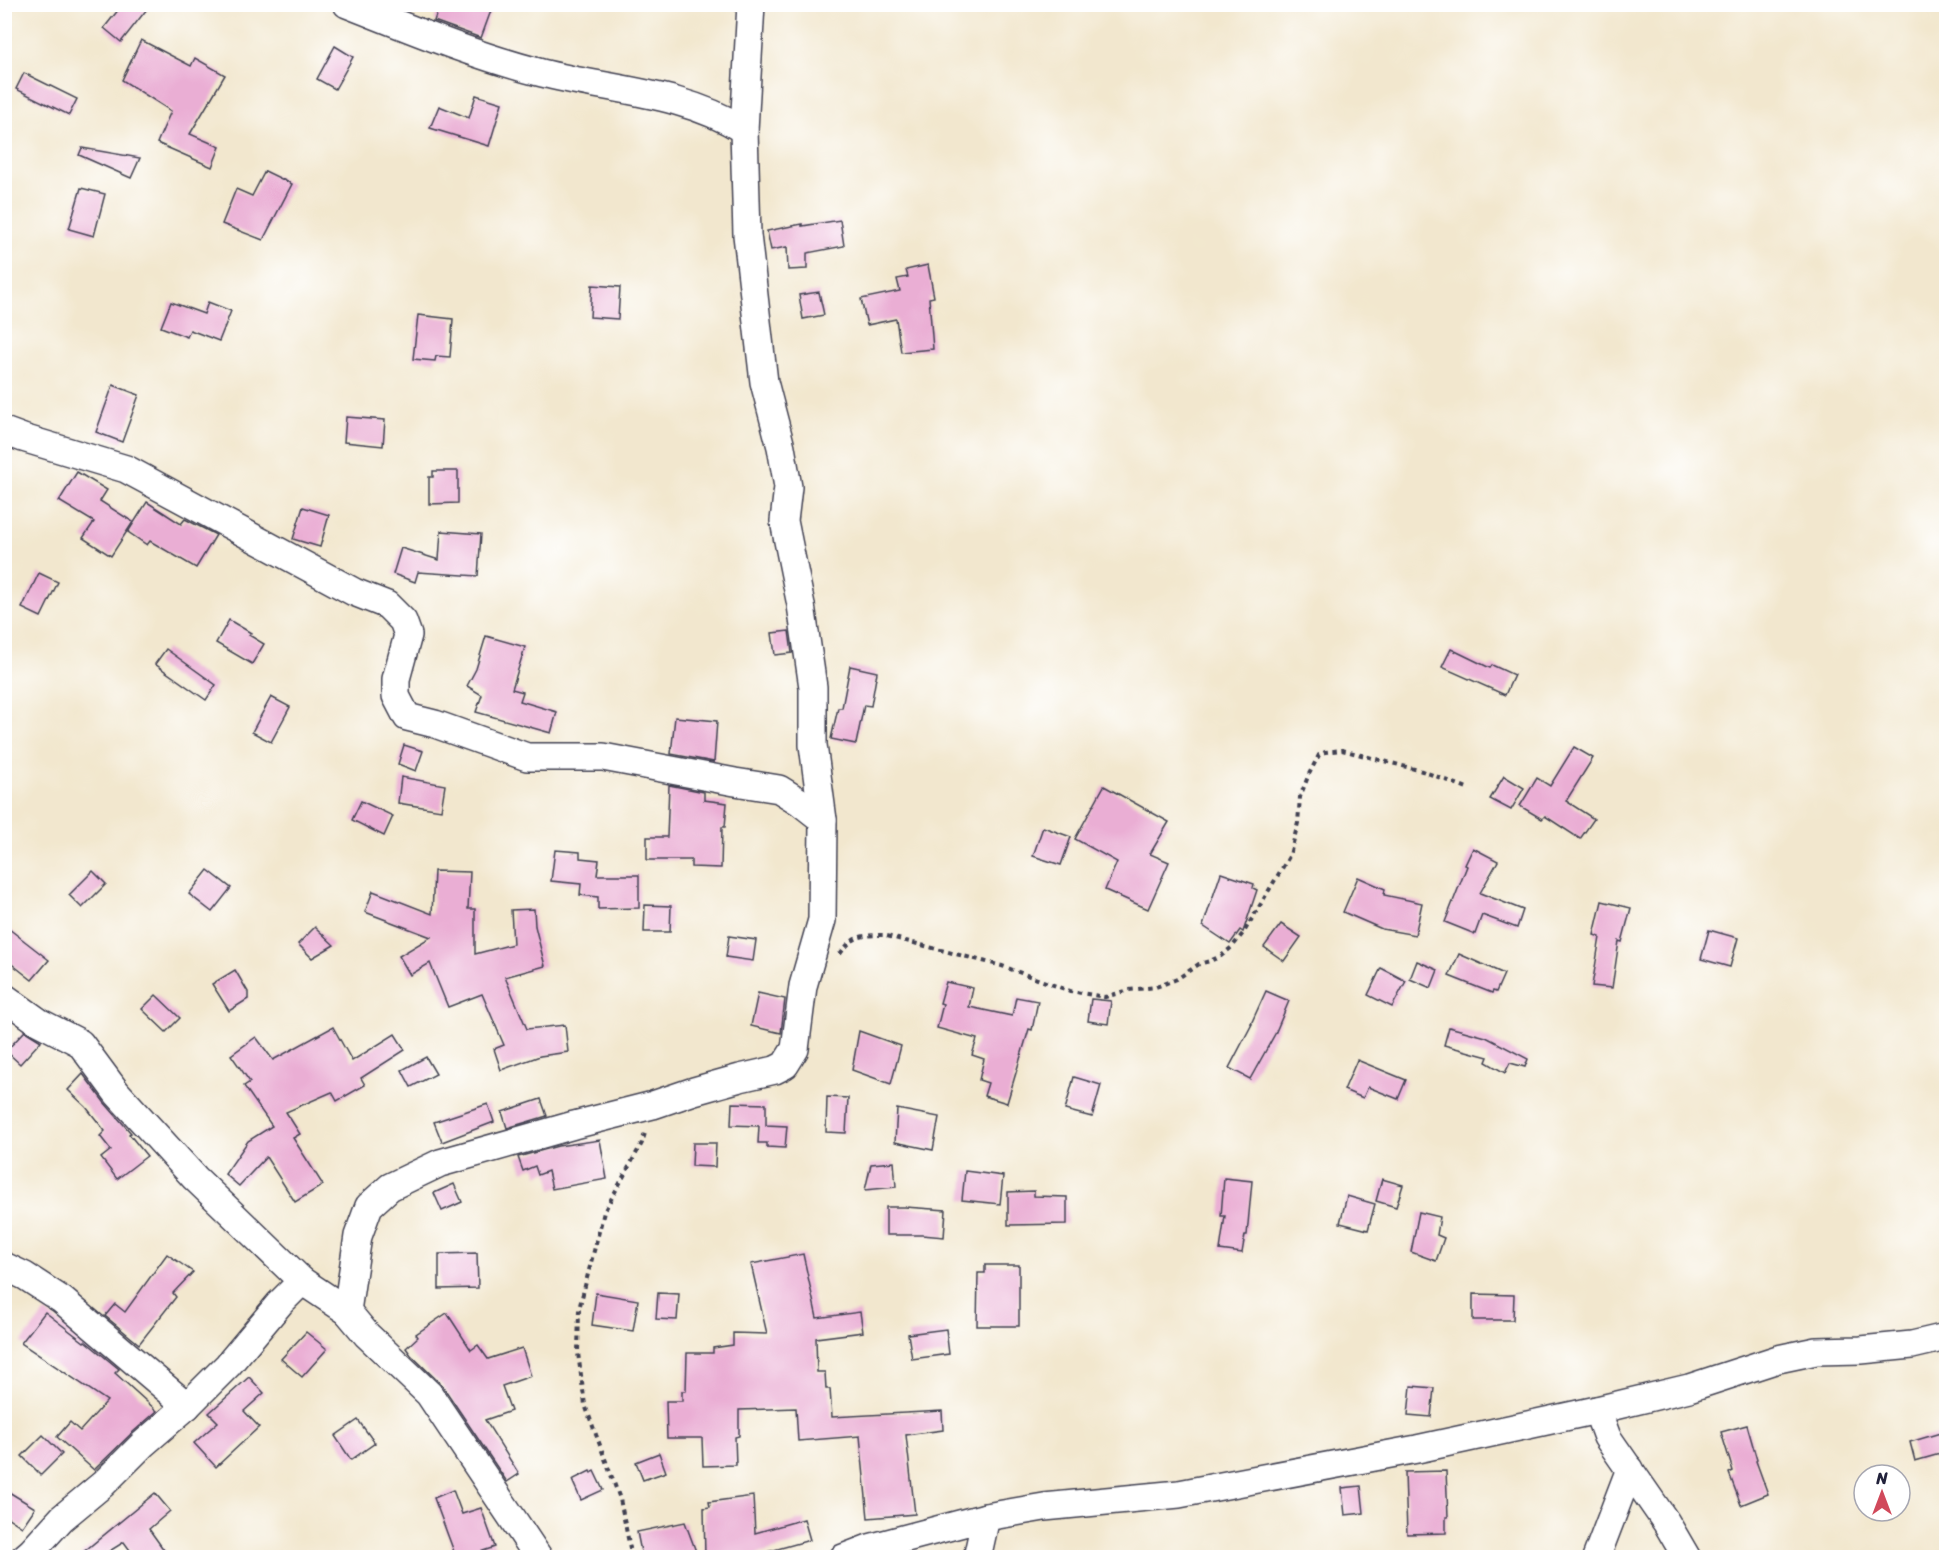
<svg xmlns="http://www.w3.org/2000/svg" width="1951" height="1562" font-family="Sriracha,sans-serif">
<rect width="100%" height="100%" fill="#fff"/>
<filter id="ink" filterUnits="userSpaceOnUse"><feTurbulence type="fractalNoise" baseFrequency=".0167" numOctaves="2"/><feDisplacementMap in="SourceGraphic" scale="12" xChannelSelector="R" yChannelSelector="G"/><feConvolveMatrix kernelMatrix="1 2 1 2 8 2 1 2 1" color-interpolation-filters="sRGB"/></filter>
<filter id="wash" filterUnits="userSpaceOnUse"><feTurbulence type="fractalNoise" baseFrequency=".008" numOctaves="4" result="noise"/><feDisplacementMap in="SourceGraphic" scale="24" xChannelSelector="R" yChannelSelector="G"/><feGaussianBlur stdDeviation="1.35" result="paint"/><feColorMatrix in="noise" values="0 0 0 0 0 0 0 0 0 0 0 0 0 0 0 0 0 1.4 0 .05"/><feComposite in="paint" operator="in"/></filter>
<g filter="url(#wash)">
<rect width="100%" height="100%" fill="#f2e7ce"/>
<g id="blocks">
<g fill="#eaaed4">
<path d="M123 4H151L121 42 104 28Z"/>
<path d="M440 4H481L492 8 481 38 434 21Z"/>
<path d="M141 40 191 66 195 58 225 75 190 134 220 147 212 167 157 143 171 111 122 80Z"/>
<path d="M335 46 353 57 335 89 317 79Z"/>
<path d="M24 73 77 99 69 115 16 89Z"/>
<path d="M476 95 502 103 489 146 430 128 439 106 469 118Z"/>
<path d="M82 148 140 158 131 178 79 155Z"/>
<path d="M265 171 292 184 263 240 222 224 236 189 252 196Z"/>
<path d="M81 188 105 194 94 236 69 229Z"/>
<path d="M840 220 844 246 807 253V269L788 270 787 247 771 250 767 231 802 224V226Z"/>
<path d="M928 265 934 297 929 298 933 349 901 352 896 319 867 325 861 299 900 291 897 279 908 277 906 270Z"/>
<path d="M592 285 620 287 618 319 590 317Z"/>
<path d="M819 292 824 315 803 319 799 295Z"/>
<path d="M171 302 204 314 208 302 231 311 219 341 190 330 187 337 161 327Z"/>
<path d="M418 315 453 319 450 357 436 356 435 361 413 359Z"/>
<path d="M113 385 139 395 122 442 96 432Z"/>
<path d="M346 417 385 420 383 446 344 442Z"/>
<path d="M433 471H458V503L429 504V477H433Z"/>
<path d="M77 472 107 490 100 501 133 522 111 556 83 538 94 522 59 501Z"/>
<path d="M147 502 181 524 185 519 216 535 196 568 150 541 147 545 128 532Z"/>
<path d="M303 507 329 515 320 547 293 539Z"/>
<path d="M441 531 481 534 478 576 418 572 415 582 393 574 401 548 439 560Z"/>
<path d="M39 573 58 582 41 617 22 608Z"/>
<path d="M229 620 251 633 249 635 264 644 252 664 216 643Z"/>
<path d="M789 631 792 653 775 655 772 633Z"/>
<path d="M486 636 525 647 512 689 523 692 520 701 557 712 551 733 476 712 482 695 467 686 476 669Z"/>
<path d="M166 649 216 685 206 700 155 664Z"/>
<path d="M1451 649 1490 668 1492 665 1514 675 1505 695 1442 667Z"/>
<path d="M850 666 877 672 871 706 864 705 856 744 831 739 838 708H842Z"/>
<path d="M271 697 290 707 271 742 252 732Z"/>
<path d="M675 717 717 721 714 762 671 754Z"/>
<path d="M404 745 423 751 416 771 398 764Z"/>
<path d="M1574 747 1593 758 1566 801 1594 819 1580 839 1545 816 1542 819 1520 806 1537 778 1550 786Z"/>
<path d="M1504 776 1524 788 1511 810 1490 799Z"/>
<path d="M401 777 445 785 441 810 398 803Z"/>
<path d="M669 785 704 792V800L727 803 725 827H722L721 868 691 867V860H647V837H667Z"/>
<path d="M1104 786 1169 822 1150 854 1169 862 1148 909 1105 890 1117 862 1075 839Z"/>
<path d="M361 801 393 816 384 836 352 820Z"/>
<path d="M1043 827 1071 837 1061 865 1033 856Z"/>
<path d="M1473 848 1498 861 1480 893 1523 910 1517 928 1482 915 1475 934 1445 922 1467 866 1465 865Z"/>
<path d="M555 850 580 852V858L599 860 597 875H639V908L598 909V897L580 895 581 884 551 881Z"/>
<path d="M208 870 231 888 212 912 189 894Z"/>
<path d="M93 871 106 884 82 908 69 895Z"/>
<path d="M434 871 470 872 468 909H475V954L513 944 511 910 534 909 535 926 545 966 505 977 527 1029 565 1025 568 1052 540 1056 501 1070 494 1049 504 1045 482 994 448 1007 430 963 410 975 399 956 431 937 365 912 373 891 432 914Z"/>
<path d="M1221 873 1254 884 1253 888 1257 890 1243 932 1240 930 1230 944 1203 926Z"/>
<path d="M1358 877 1385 889 1384 895 1422 903 1415 935 1382 929 1343 912Z"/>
<path d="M1602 901 1631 908 1622 942 1619 941 1612 988 1592 986 1600 937 1594 935Z"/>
<path d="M645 905 671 906 670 932H644Z"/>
<path d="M1281 924 1301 937 1284 961 1264 947Z"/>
<path d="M4 925 49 960 32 980 4 958Z"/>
<path d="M315 927 334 945 312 958 298 944Z"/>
<path d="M1709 930 1738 938 1730 967 1701 959Z"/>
<path d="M729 936 756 940 753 961 726 957Z"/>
<path d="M1459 954 1504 974 1496 992 1493 991 1492 993 1449 976Z"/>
<path d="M1417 961 1438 970 1431 988 1410 979Z"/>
<path d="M1381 968 1406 981 1392 1007 1368 995Z"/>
<path d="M235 970 248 992V999L229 1011 212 984Z"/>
<path d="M946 982 973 988 969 1007 1012 1016 1016 997 1038 1001 1032 1030 1029 1029 1007 1103 984 1096 988 1083 979 1080 984 1059 972 1055 977 1039 937 1028 943 1004 940 1003Z"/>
<path d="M1266 991 1289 1001 1275 1034 1250 1079 1229 1068 1252 1024H1251Z"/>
<path d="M758 993 785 999 781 1033 751 1026Z"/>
<path d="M156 995 180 1018 166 1032 142 1009Z"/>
<path d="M1091 999 1111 1001 1108 1024 1088 1021Z"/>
<path d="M333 1027 352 1061 395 1034 405 1050 361 1078 365 1085 337 1101 332 1092 286 1112 300 1134 293 1138 323 1185 295 1202 266 1157 239 1186 225 1174 248 1141 272 1126 244 1086 250 1082 231 1055 256 1037 273 1060Z"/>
<path d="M1449 1027 1486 1037 1528 1059 1525 1067 1510 1063 1505 1073 1486 1062 1488 1057 1444 1045Z"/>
<path d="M25 1031 41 1041 20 1064 6 1051Z"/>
<path d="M859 1031 901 1046 891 1084 852 1070Z"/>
<path d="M426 1057 436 1074 411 1087 402 1070Z"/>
<path d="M1357 1060 1406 1080 1398 1099 1368 1087 1363 1098 1344 1090Z"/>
<path d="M83 1074 104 1102 131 1133 129 1134 147 1156 117 1179 101 1158 111 1150 100 1136 105 1131 86 1107 68 1090Z"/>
<path d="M1074 1077 1101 1085 1092 1117 1065 1110Z"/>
<path d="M827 1097 848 1098 846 1133 826 1132Z"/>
<path d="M541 1099 547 1116 507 1128 502 1112Z"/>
<path d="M732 1103 766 1104V1125L787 1126 785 1148 767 1147V1143H758L759 1126 731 1125Z"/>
<path d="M488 1104 494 1122 442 1142 434 1122Z"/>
<path d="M897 1109 939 1117 933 1150 895 1142Z"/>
<path d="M600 1140 607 1179 552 1189 548 1171 538 1175 535 1166 523 1171 518 1157 558 1146Z"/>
<path d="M693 1143H716L715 1167 692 1166Z"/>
<path d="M894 1162 896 1187 865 1190 871 1164Z"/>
<path d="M965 1171 1003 1176 1000 1204 962 1200Z"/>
<path d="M1224 1178 1252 1181 1247 1235H1245L1242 1253 1220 1250 1225 1216H1221Z"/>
<path d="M1382 1179 1403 1185 1396 1207 1376 1201Z"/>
<path d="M454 1184 462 1202 442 1211 434 1193Z"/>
<path d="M1034 1191V1196L1067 1197V1224L1008 1225V1192Z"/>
<path d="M1347 1196 1375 1204 1368 1230 1340 1223Z"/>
<path d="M886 1207H905L946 1210 944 1237 922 1235H886Z"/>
<path d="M1419 1212 1440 1217 1437 1235 1444 1238 1436 1261 1411 1252Z"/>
<path d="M477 1253 478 1288 439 1289V1254Z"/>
<path d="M167 1254 193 1272 173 1293 176 1297 139 1344 105 1316 115 1304 125 1312Z"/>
<path d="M803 1254 817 1318 860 1312 863 1332 816 1338 817 1372H825L826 1389H830L832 1417 942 1411 943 1430 906 1435 915 1514 868 1518 860 1436 798 1441 796 1408 739 1410V1436L735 1437 736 1465 703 1466 702 1438H667L666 1401H682V1391H686L687 1353H713V1348L733 1345V1333L767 1334 751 1264Z"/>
<path d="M985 1265H1019V1326H977L978 1273H985Z"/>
<path d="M596 1293 638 1300 633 1331 592 1325Z"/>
<path d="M658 1293 679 1294 677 1320 656 1319Z"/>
<path d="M1473 1294 1514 1295 1513 1320H1473Z"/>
<path d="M45 1312 84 1342 85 1341 119 1369 115 1373 157 1411 132 1433 94 1470 57 1437 70 1422 80 1431 107 1401 21 1343Z"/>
<path d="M447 1313 471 1350 478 1345 488 1359 522 1348 531 1376 502 1386 511 1411 485 1420 519 1474 507 1482 442 1385 411 1355 406 1348 418 1337 416 1334Z"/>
<path d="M946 1329 949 1354 912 1359 908 1334Z"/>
<path d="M306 1332 327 1349 302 1377 281 1359Z"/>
<path d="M249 1377 264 1393 244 1411 259 1427 216 1467 194 1443 218 1422 209 1413Z"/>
<path d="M1411 1386 1434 1388 1431 1417 1408 1415Z"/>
<path d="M358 1420 375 1443 351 1460 335 1436Z"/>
<path d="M1747 1425 1757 1460 1756 1461 1768 1494 1741 1505 1729 1473 1733 1471 1721 1432Z"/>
<path d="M1947 1431V1452L1915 1461 1910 1442Z"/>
<path d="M43 1435 62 1454 41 1475 22 1456Z"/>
<path d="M659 1453 666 1472 643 1480 636 1462Z"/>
<path d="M590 1471 591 1473 594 1471 603 1490 581 1500 572 1480Z"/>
<path d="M1446 1471 1448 1517H1446V1533L1407 1534 1405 1472Z"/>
<path d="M1361 1486 1364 1513 1345 1515 1342 1488Z"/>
<path d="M4 1489 35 1508 22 1527 4 1515Z"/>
<path d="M453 1490 462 1514 481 1508 495 1547 465 1557H456L434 1498Z"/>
<path d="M155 1493 170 1511 149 1529 169 1557H135L124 1542 100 1557H83L81 1554Z"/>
<path d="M753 1496 755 1533 804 1519 810 1540 749 1557H705L704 1508 710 1507 709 1502Z"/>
<path d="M685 1522 698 1557H642L637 1532Z"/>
</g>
</g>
</g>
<g filter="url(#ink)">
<use href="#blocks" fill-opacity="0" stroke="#414051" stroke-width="1.5"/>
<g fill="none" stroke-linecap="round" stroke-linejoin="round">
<g stroke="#414051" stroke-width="30">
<g id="minor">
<path d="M347 4C411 29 475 56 542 73 609 90 684 92 744 130"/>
<path d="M4 431 23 438 126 469 354 592 387 605 403 621 408 635 396 679V696L407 717 435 724 527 757H603L735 782 779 789 800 802 823 820"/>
<path d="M4 997 39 1022 80 1043 117 1093 195 1178 302 1281 347 1311 367 1335 429 1394 539 1558"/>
<path d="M4 1266 25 1276 62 1300 187 1406"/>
<path d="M347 1311 358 1236 369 1206 390 1187 440 1163 574 1125 653 1105 694 1091 740 1078 775 1070 785 1065 795 1049 803 986 822 920 823 820 813 745V687L801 605 784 521 788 487 781 447 764 382 747 235 744 130 751 4"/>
<path d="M1597 1410 1607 1437 1666 1522 1687 1558"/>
<path d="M24 1558 31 1552 62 1518 103 1484 143 1444 187 1406 228 1365 280 1303 302 1281"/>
<path d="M843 1558 869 1548 986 1517 1044 1507 1179 1494 1417 1449 1597 1410 1689 1388 1778 1359 1816 1351 1861 1350 1912 1345 1946 1337"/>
<path d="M977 1558 986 1517"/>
<path d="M1596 1558 1630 1469"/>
</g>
</g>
<g stroke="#414051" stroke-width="4" stroke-dasharray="4.5 4.5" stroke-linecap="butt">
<path d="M840 954C853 936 861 935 883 935L1002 966 1070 991 1105 997 1129 990 1156 987 1177 979 1199 964 1210 961 1221 956 1232 947 1244 932 1290 855 1298 823 1300 797 1309 774 1319 755 1325 752 1342 750 1422 771 1470 789"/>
<path d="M632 1558 620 1499 585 1405 578 1353 579 1309 604 1212 642 1143 645 1133"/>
</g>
<use href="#minor" stroke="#fff" stroke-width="27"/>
</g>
</g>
<rect width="1951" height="1562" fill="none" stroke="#fff" stroke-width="24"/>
<g transform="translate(1882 1493)"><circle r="28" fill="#ffffff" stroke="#a7a7b1" stroke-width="1.5"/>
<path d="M0-4.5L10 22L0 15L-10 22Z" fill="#d1495b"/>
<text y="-9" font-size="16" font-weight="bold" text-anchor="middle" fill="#22223b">N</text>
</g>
</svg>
